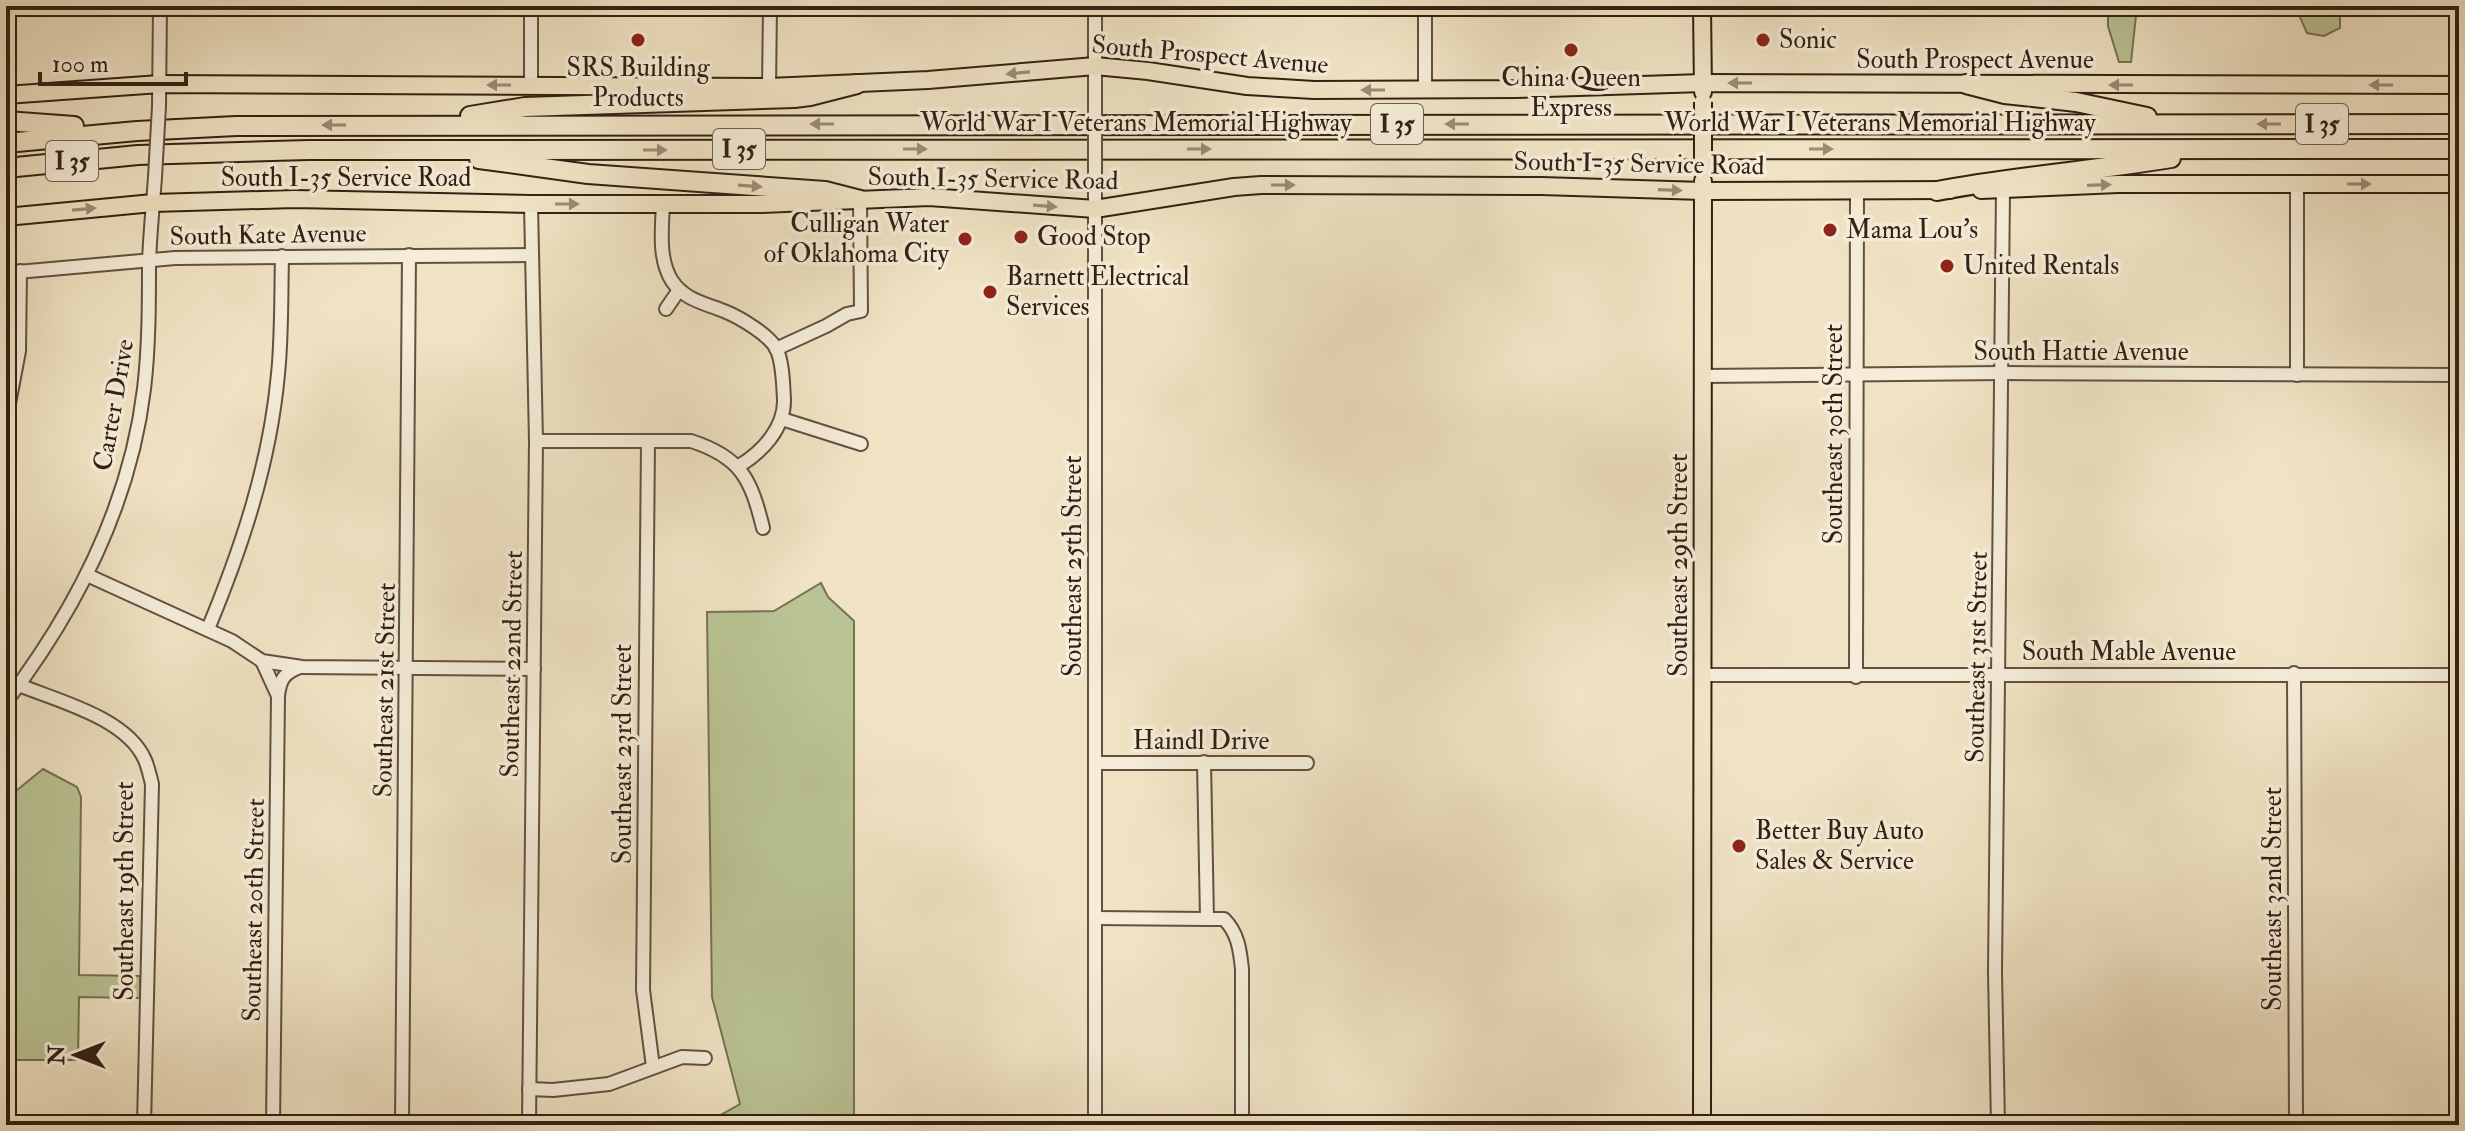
<svg xmlns="http://www.w3.org/2000/svg" width="2465" height="1131" font-family="'IM FELL Double Pica',serif">
<rect width="100%" height="100%" fill="#f0e3c4"/>
<filter id="stains"><feTurbulence type="fractalNoise" baseFrequency=".0025" numOctaves="4"/><feColorMatrix values="0 0 0 0 .2 0 0 0 0 .09 0 0 0 0 .02 0 0 0 .5 -.17"/></filter>
<radialGradient id="worn" r=".72"><stop offset=".6" stop-color="#630" stop-opacity="0"/><stop offset="1" stop-color="#630" stop-opacity=".3"/></radialGradient>
<g fill="#bac394" stroke="#767254" stroke-width="2">
<path d="M2108 6H2137L2131 62H2119L2108 26Z"/>
<path d="M2301 6H2340V28L2324 36 2307 33 2299 15Z"/>
<path d="M821 583 828 597 854 621V1125H703L740 1104 712 997 707 612 774 611Z"/>
<path d="M43 769 77 787 81 797 79 975 140 976V998L79 997 78 1060H6V799Z"/>
</g>
<g fill="none" stroke-linecap="round" stroke-linejoin="round">
<g stroke="#62513f" stroke-width="16">
<g id="minor">
<path d="M1425 6V89"/>
<path d="M531 86V6"/>
<path d="M769 87 770 6"/>
<path d="M1095 97V6"/>
<path d="M159 106 160 6"/>
<path d="M663 203C662 229 658 259 672 281 685 300 704 303 724 311 739 317 770 335 777 350 783 364 783 384 784 399 785 428 762 452 739 466"/>
<path d="M6 273 175 258 532 255"/>
<path d="M666 309 679 290"/>
<path d="M776 349 826 326 847 314 861 311 860 200"/>
<path d="M2297 375V184"/>
<path d="M1703 376 2002 373 2459 375"/>
<path d="M782 419 861 444"/>
<path d="M6 420 19 351 20 271"/>
<path d="M536 441H691C741 457 751 479 763 528"/>
<path d="M648 441 643 990 653 1067"/>
<path d="M87 575 232 641 262 661 302 667 534 669"/>
<path d="M208 629C242 547 270 463 278 374 282 335 281 295 282 256"/>
<path d="M262 661 278 696 273 1125"/>
<path d="M2294 673 2296 1125"/>
<path d="M1703 675H2459"/>
<path d="M1856 677 1857 191"/>
<path d="M19 685C58 701 127 718 145 760 148 767 150 776 152 784L144 1125"/>
<path d="M278 696C280 679 284 673 300 667"/>
<path d="M6 702C76 610 130 505 144 389 149 347 149 304 149 262 150 234 153 205 155 177"/>
<path d="M1204 762 1207 919H1224C1238 933 1240 950 1242 969V1125"/>
<path d="M1095 763H1307"/>
<path d="M1095 918 1207 919"/>
<path d="M529 1089 553 1090 609 1084 682 1057 705 1058"/>
<path d="M6 1124 191 1125"/>
<path d="M402 1125 409 255"/>
<path d="M529 1125 536 441 531 204"/>
<path d="M1095 1125V173"/>
<path d="M1998 1125 1995 972 2003 190"/>
</g>
</g>
<g stroke="#322013" stroke-width="20">
<g id="major">
<path d="M1702 6 1703 92"/>
<path d="M6 95 160 84 769 87 928 80 1095 66 1148 71 1247 86 1314 90 1515 89 1703 83 2459 85"/>
<path d="M1981 190 2118 184H2459"/>
<path d="M6 217 153 203 295 199 531 204H761L929 197 1095 209 1234 187 1261 185 1541 186 1703 191 1950 190"/>
<path d="M1702 1125 1703 181"/>
</g>
</g>
<g stroke="#322013" stroke-width="22">
<g id="highway">
<path d="M1966 84 2005 94 2076 102 2147 117"/>
<path d="M470 116 525 107 794 98 810 96 857 84"/>
<path d="M6 121 74 126"/>
<path d="M6 143 137 131 236 126 2459 124"/>
<path d="M479 159 588 174 825 191 860 200"/>
<path d="M6 168 138 155 308 150 2459 149"/>
<path d="M1937 191C2015 176 2093 171 2171 158"/>
</g>
</g>
<use href="#minor" stroke="#f5edd9" stroke-width="12"/>
<use href="#major" stroke="#f0e3c4" stroke-width="16"/>
<use href="#highway" stroke="#f0e3c4" stroke-width="18"/>
<g stroke="#62513f" stroke-width="16" stroke-linecap="butt">
<g id="minor-bridge">
<path d="M1095 173V97"/>
<path d="M155 177 159 106"/>
</g>
</g>
<g stroke="#322013" stroke-width="20" stroke-linecap="butt">
<path id="major-bridge" d="M1703 102V172"/>
</g>
<use href="#minor-bridge" stroke="#f5edd9" stroke-width="12"/>
<use href="#major-bridge" stroke="#f0e3c4" stroke-width="16"/>
</g>
<defs><path id="oneway-solid" d="M-6-.8H1V-3.2L6.5 0L1 3.2V.8H-6Z" transform="scale(2)"/></defs>
<g fill="#9a8b74">
<use href="#oneway-solid" transform="translate(1018 73) rotate(175)"/>
<use href="#oneway-solid" transform="translate(1740 83) rotate(-180)"/>
<use href="#oneway-solid" transform="translate(499 85) rotate(-180)"/>
<use href="#oneway-solid" transform="translate(2121 85) rotate(-180)"/>
<use href="#oneway-solid" transform="translate(2381 85) rotate(180)"/>
<use href="#oneway-solid" transform="translate(1373 90) rotate(180)"/>
<use href="#oneway-solid" transform="translate(822 124) rotate(180)"/>
<use href="#oneway-solid" transform="translate(1457 124) rotate(180)"/>
<use href="#oneway-solid" transform="translate(2269 124) rotate(180)"/>
<use href="#oneway-solid" transform="translate(334 125) rotate(180)"/>
<use href="#oneway-solid" transform="translate(915 149)"/>
<use href="#oneway-solid" transform="translate(1199 149)"/>
<use href="#oneway-solid" transform="translate(1821 149)"/>
<use href="#oneway-solid" transform="translate(655 150)"/>
<use href="#oneway-solid" transform="translate(2359 184)"/>
<use href="#oneway-solid" transform="translate(1283 185)"/>
<use href="#oneway-solid" transform="translate(2099 185) rotate(-2)"/>
<use href="#oneway-solid" transform="translate(750 186) rotate(4)"/>
<use href="#oneway-solid" transform="translate(1670 190) rotate(2)"/>
<use href="#oneway-solid" transform="translate(567 204)"/>
<use href="#oneway-solid" transform="translate(1045 206) rotate(4)"/>
<use href="#oneway-solid" transform="translate(84 209) rotate(-5)"/>
</g>
<g fill="#8f2418" stroke="#f5edd9" stroke-width="3">
<circle cx="638" cy="40" r="8"/>
<circle cx="1763" cy="40" r="8"/>
<circle cx="1571" cy="50" r="8"/>
<circle cx="1830" cy="230" r="8"/>
<circle cx="1021" cy="237" r="8"/>
<circle cx="965" cy="239" r="8"/>
<circle cx="1947" cy="266" r="8"/>
<circle cx="990" cy="292" r="8"/>
<circle cx="1739" cy="846" r="8"/>
</g>
<g text-anchor="middle" dominant-baseline="central" stroke-width="7" stroke-linejoin="round" paint-order="stroke">
<g fill="#f5edd9" stroke="#6c5e4e" stroke-width="2">
<rect x="1371" y="104" width="52" height="40" rx="6"/>
<rect x="2296" y="104" width="52" height="40" rx="6"/>
<rect x="713" y="129" width="52" height="40" rx="6"/>
<rect x="46" y="141" width="52" height="40" rx="6"/>
</g>
<g font-size="24" font-weight="bold" fill="#322013">
<text x="1397" y="124">I 35</text>
<text x="2322" y="124">I 35</text>
<text x="739" y="149">I 35</text>
<text x="72" y="161">I 35</text>
</g>
<g font-size="26" fill="#322013" stroke="#f5edd9" text-anchor="start">
<text x="1779" y="40">Sonic</text>
<text x="638" y="68" text-anchor="middle">SRS Building<tspan x="638" dy="30">Products</tspan></text>
<text x="1571" y="78" text-anchor="middle">China Queen<tspan x="1571" dy="30">Express</tspan></text>
<text x="949" y="224" text-anchor="end">Culligan Water<tspan x="949" dy="30">of Oklahoma City</tspan></text>
<text x="1846" y="230">Mama Lou's</text>
<text x="1037" y="237">Good Stop</text>
<text x="1963" y="266">United Rentals</text>
<text x="1006" y="277">Barnett Electrical<tspan x="1006" dy="30">Services</tspan></text>
<text x="1755" y="831">Better Buy Auto<tspan x="1755" dy="30">Sales &amp; Service</tspan></text>
</g>
<g font-size="26" fill="#322013" stroke="#f5edd9">
<text transform="translate(1210 55) rotate(5)">South Prospect Avenue</text>
<text x="1975" y="60">South Prospect Avenue</text>
<text x="1136" y="123">World War I Veterans Memorial Highway</text>
<text x="1880" y="123">World War I Veterans Memorial Highway</text>
<text transform="translate(1639 164) rotate(1)">South I-35 Service Road</text>
<text x="346" y="178">South I-35 Service Road</text>
<text transform="translate(993 179) rotate(1)">South I-35 Service Road</text>
<text transform="translate(268 235) rotate(-1)">South Kate Avenue</text>
<text x="2081" y="352">South Hattie Avenue</text>
<text transform="translate(114 405) rotate(-80)">Carter Drive</text>
<text transform="translate(1834 434) rotate(-90)">Southeast 30th Street</text>
<text transform="translate(1679 565) rotate(-90)">Southeast 29th Street</text>
<text transform="translate(1073 566) rotate(-90)">Southeast 25th Street</text>
<text x="2129" y="652">South Mable Avenue</text>
<text transform="translate(1977 657) rotate(-89)">Southeast 31st Street</text>
<text transform="translate(512 664) rotate(-89)">Southeast 22nd Street</text>
<text transform="translate(385 690) rotate(-89)">Southeast 21st Street</text>
<text x="1201" y="741">Haindl Drive</text>
<text transform="translate(623 754) rotate(-90)">Southeast 23rd Street</text>
<text transform="translate(125 891) rotate(-90)">Southeast 19th Street</text>
<text transform="translate(2273 899) rotate(-90)">Southeast 32nd Street</text>
<text transform="translate(254 910) rotate(-89)">Southeast 20th Street</text>
</g>
</g>
<rect width="2465" height="1131" fill="none" stroke="#f0e3c4" stroke-width="32"/>
<rect x="8" y="8" width="2449" height="1115" fill="none" stroke="#322013" stroke-width="4"/>
<rect x="16" y="16" width="2433" height="1099" fill="none" stroke="#322013" stroke-width="2"/>
<g transform="translate(76 1055) rotate(270)" stroke="#f5edd9" stroke-width="6" paint-order="stroke">
<path d="M0-6L14 30L0 20L-14 30Z" fill="#322013"/>
<text y="-12" font-size="22" font-weight="bold" text-anchor="middle" fill="#322013">N</text>
</g>
<path d="M40 72v12h146v-12" fill="none" stroke="#322013" stroke-width="4"/>
<text x="52" y="72" font-size="24" fill="#322013" stroke="#f5edd9" stroke-width="6" paint-order="stroke">100 m</text>
<rect width="100%" height="100%" filter="url(#stains)"/>
<rect width="100%" height="100%" fill="url(#worn)"/>
</svg>
